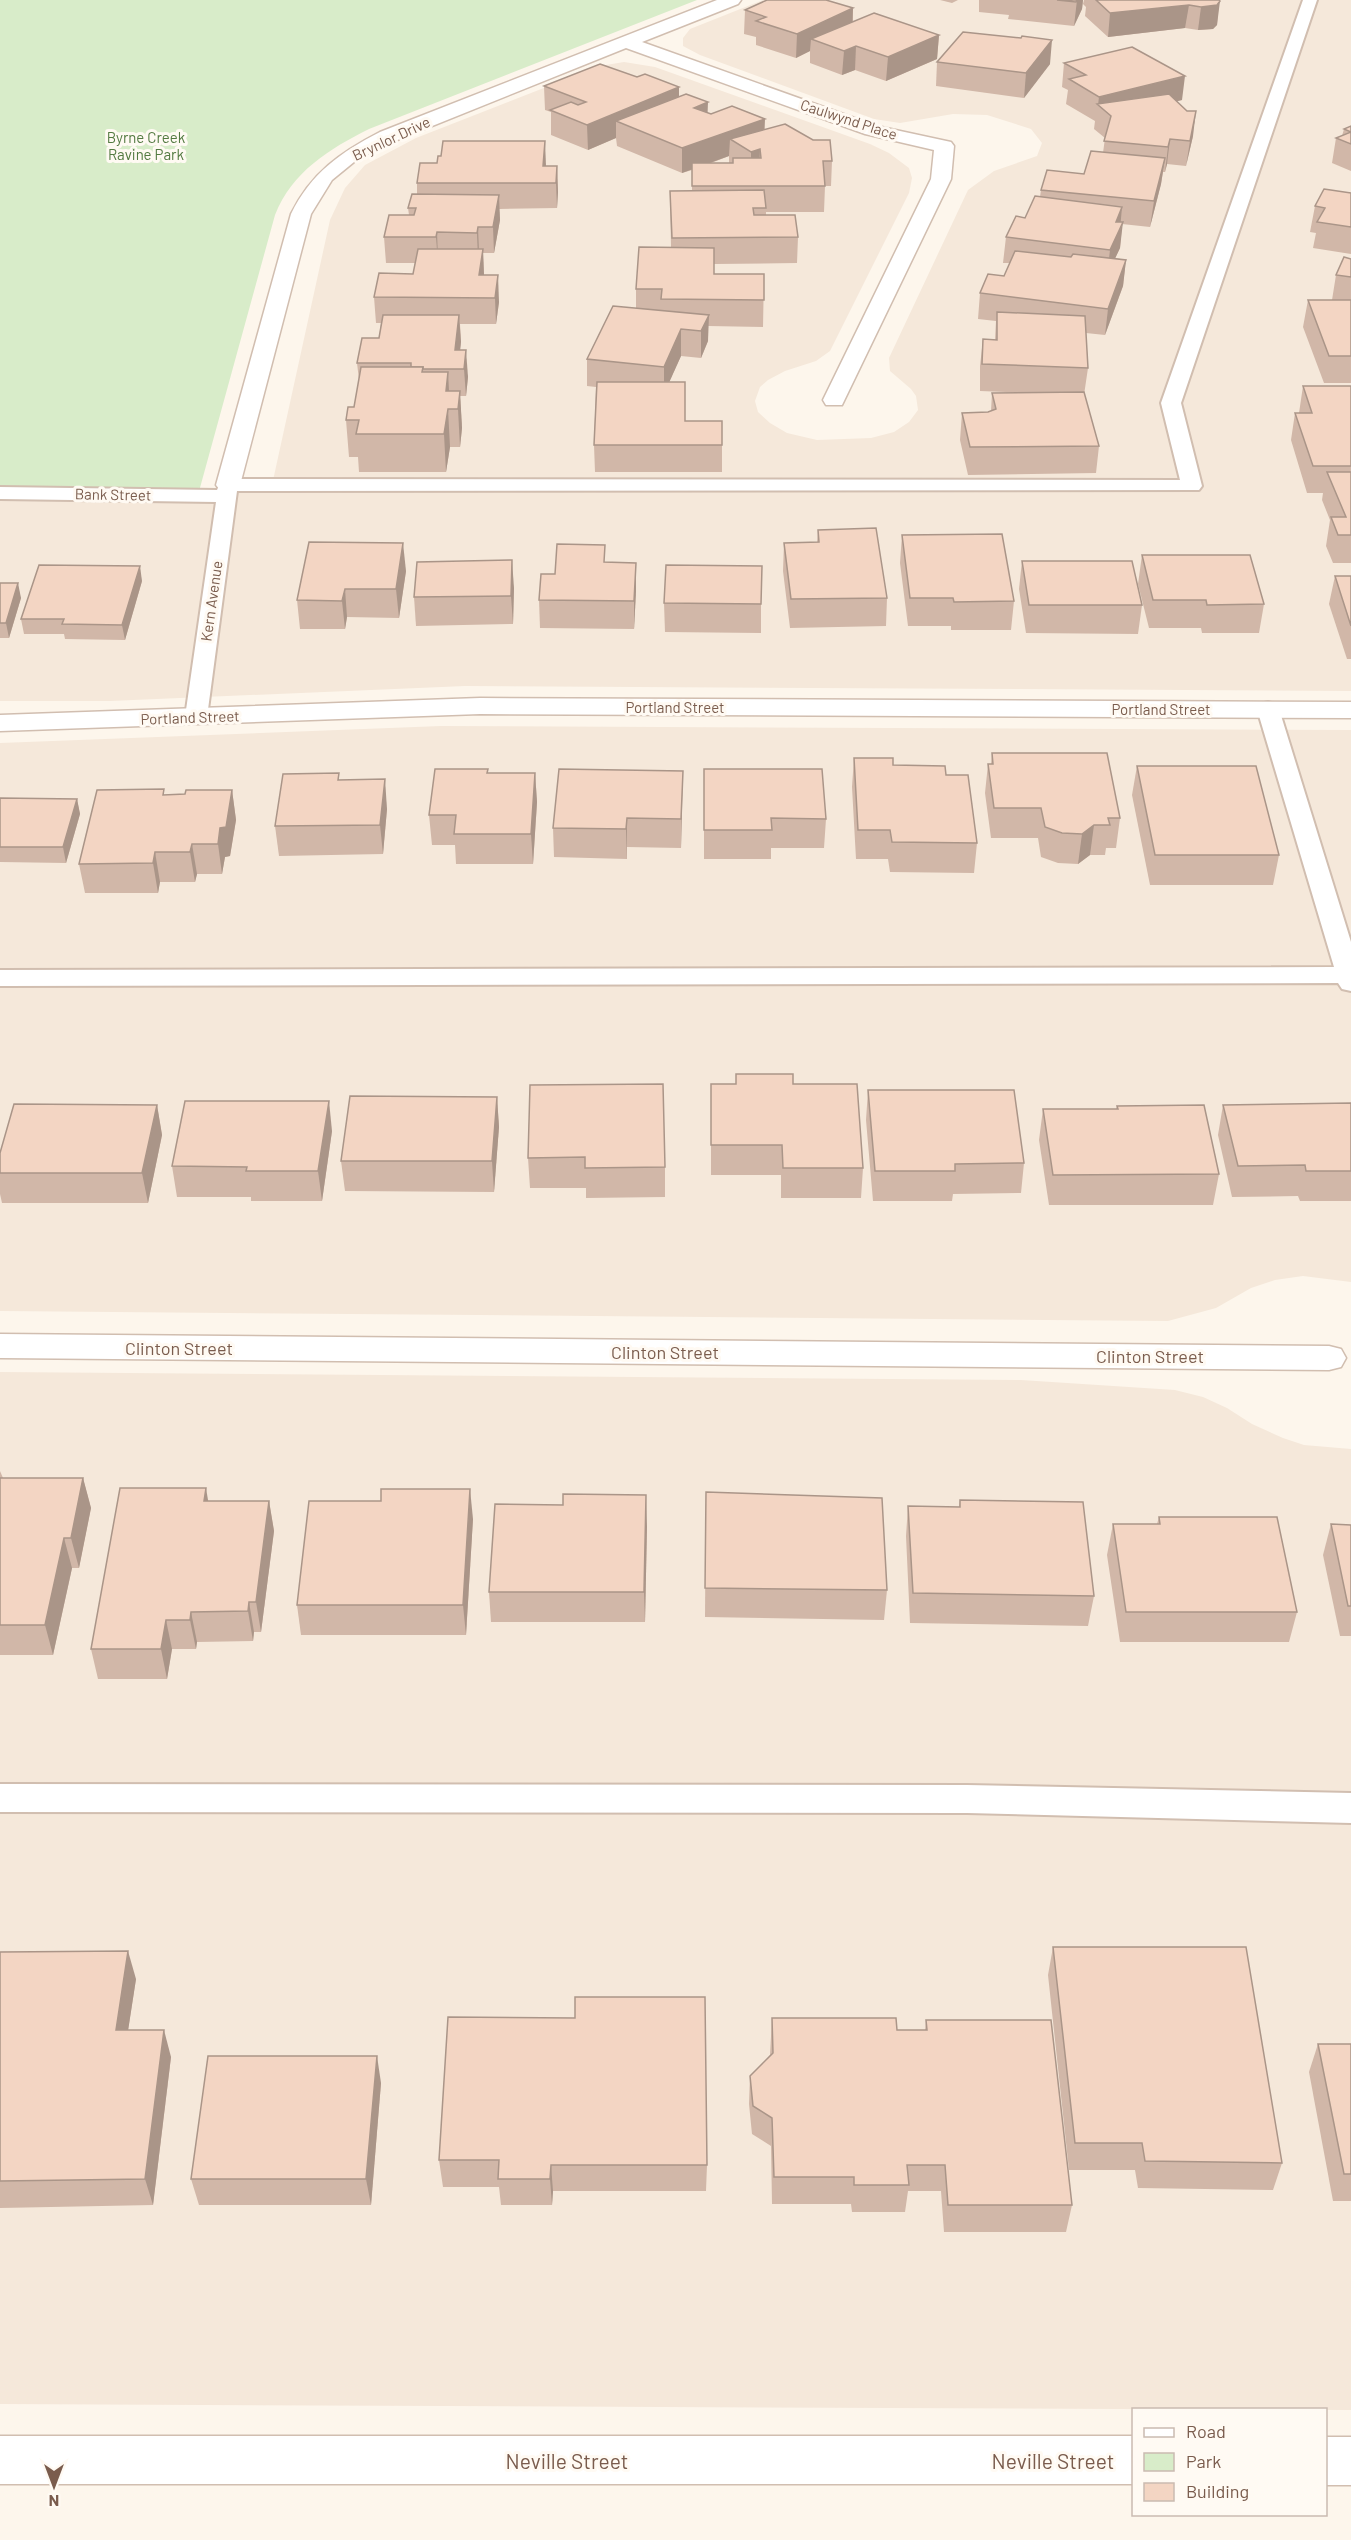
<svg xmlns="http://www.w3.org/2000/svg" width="1351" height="2540" font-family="Barlow,sans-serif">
<rect width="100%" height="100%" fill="#fdf6ec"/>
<g fill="#f5e8da">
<path d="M763 0H1351V691L465 686 110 701H0V493L225 496 228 485H272L330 220 345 188 365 165 416 138 600 66 624 62 655 67 870 144 889 153 909 168 912 178 909 193 830 351 816 361 785 371 768 380 760 387 755 401 758 412 770 423 787 433 817 440 871 438 894 432 909 422 918 410 916 396 911 389 890 371 889 358 968 190 994 171 1037 156 1042 143 1031 129 987 115 953 114 900 123 874 119 700 55 683 46V38L690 29Z"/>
<path d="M441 726 1351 730V1282L1303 1276 1275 1280 1251 1288 1216 1308 1168 1321 0 1311V743Z"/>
<path d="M0 1372 1021 1380 1175 1390 1203 1397 1227 1408 1252 1424 1283 1438 1304 1445 1351 1449V2410L0 2404Z"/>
</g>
<path fill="#d8ecc9" d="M0 0H697L369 129C329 149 292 172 275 215L198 495 0 493Z"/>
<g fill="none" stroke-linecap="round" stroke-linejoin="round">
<g stroke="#d1beb0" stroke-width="4">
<g id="lane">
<path d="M1303 0H1317L1181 403 1202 486 1199 490 237 491 207 717 204 722H188L185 717 216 502 0 499V487L217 490 221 481 228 479 1180 480 1161 403Z"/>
<path d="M1268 702 1276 704 1279 709 1351 942V991L1342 989 1338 983 0 986V970L1334 967 1257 709 1260 704Z"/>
<path d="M0 1784 967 1785 1351 1793V1823L967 1813 0 1812Z"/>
</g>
</g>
<g stroke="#d1beb0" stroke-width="3">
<g id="street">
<path d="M717 0H741L738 4 642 42 877 126 951 142 954 146 951 179 842 405H826L823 400 931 179 934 150 865 134 626 48 380 147 354 162 332 180 311 214 240 485 236 490H220L216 485 291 214C311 173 341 152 380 132Z"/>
<path d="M480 698 1351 702V718L480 714 0 731V715Z"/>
<path d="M0 1334 1329 1346 1341 1349 1346 1358 1341 1367 1329 1370 0 1358Z"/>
<rect x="0" y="2436" width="1134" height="48"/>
<rect x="1326" y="2437" width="25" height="48"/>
</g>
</g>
<use href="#lane" fill="#fff" fill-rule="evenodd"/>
<use href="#street" fill="#fff" fill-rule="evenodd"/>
</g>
<g fill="#d1b7a8" fill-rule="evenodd">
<path d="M940 0H958L952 3Z"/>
<path d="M979 0H1083L1082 9 1074 26 1008 19 1009 15 979 12Z"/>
<path d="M1084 0H1219L1217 25 1213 29 1198 30 1185 28 1108 37 1085 16 1086 7 1083 4Z"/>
<path d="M853 8V22L939 35 937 59 886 81 855 70 842 75 810 63V51L796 58 756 45V37L744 34 745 10Z"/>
<path d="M937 62 1050 64 1024 98 936 86Z"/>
<path d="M1064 63 1182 100 1177 101 1193 136 1186 166 1167 164 1165 172H1163L1161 184 1150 227 1122 224 1120 248 1115 258 1126 260 1123 286 1105 335 1086 333 1088 368 1084 395 1099 446 1096 473 968 475 960 440 962 413 988 412 991 411 992 393H1034L980 391V366L983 339 995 340 996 321 978 319 980 293 1004 276 1010 263H1003L1006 237 1025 218 1040 197 1041 190 1084 174 1103 153 1105 138 1094 129 1095 121 1066 104 1068 90 1062 87Z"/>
<path d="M544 86 679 96 707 113 765 129 832 161 831 186H825L824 212H766V215L798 237 797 263 714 264V274H764L763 327 708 326V341L701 358 681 356 669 382 685 421 722 445V472H595L594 445 596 387 587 386V359L636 308V289L671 247 670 191H692V170L682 173 617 146 616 138 588 150 551 135V112L545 110ZM729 156V163H711Z"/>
<path d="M1351 126V171L1332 163 1336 138 1342 136 1344 129Z"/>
<path d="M545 166H557L558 192 557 208 499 209 500 220 494 253H483L484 275 499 302 496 324H460L461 342 460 350 468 377 466 396H460L462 428 460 447H450L446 472H359L358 457H349L346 420 354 407 359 380 357 363 379 338 381 323H376L374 297 413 274 415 263H386L384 237 409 215 408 208 417 194V183Z"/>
<path d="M1351 193V254L1313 248 1316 233 1310 232 1315 206Z"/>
<path d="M1351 259V383H1324L1303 327 1308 300H1332L1336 275Z"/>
<path d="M1303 386H1351V563H1333L1326 546 1330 520 1322 500 1323 493H1307L1291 440 1295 413H1299Z"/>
<path d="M818 530 887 598 886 626 790 628 783 571 784 543 817 542Z"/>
<path d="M902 535 1014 601 1011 630H951V626H908L900 563Z"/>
<path d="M1142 555 1264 604 1259 633H1202L1201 628H1149L1138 584Z"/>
<path d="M1022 561 1142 605 1138 634 1026 633 1019 589Z"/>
<path d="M605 562 636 563V591L634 629 540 628 539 600 555 574Z"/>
<path d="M406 571 399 618 347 617 345 629H300L297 600Z"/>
<path d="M1335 576H1351V659H1347L1329 604Z"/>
<path d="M142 581 125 640 65 639 64 634H24L21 619Z"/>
<path d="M0 583 21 598 9 638H0Z"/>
<path d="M514 588 513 624 416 626 414 597Z"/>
<path d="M664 603 761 604V633L665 632Z"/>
<path d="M992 753 1120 818 1116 848H1106L1105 855H1090L1078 864 1058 863 1041 857 1038 838H991L985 793 988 764H991Z"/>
<path d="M854 758 946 775 977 843 974 873 890 872 888 859H856L852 787Z"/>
<path d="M1137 766 1279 855 1273 885H1150L1132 795Z"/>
<path d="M488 769V773H535L537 802 533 864H456L455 845H432L429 815Z"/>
<path d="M704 769 826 819 824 848H771V859H704Z"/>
<path d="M683 771 681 848 627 847V859L554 857 553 828Z"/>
<path d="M232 790 236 820 230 856 225 857 222 874H197L195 882H160L158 893H85L79 864 165 795 185 794Z"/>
<path d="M0 798 77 799 80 814 66 863 0 862Z"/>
<path d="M387 809 383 854 279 856 275 826Z"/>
<path d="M736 1074 793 1084 863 1168 861 1198H781V1175H711V1084H736Z"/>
<path d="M530 1085 665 1167V1197L586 1198V1188H530L528 1158Z"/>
<path d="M868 1090 1024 1163 1021 1193 953 1194 952 1201H873L866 1120Z"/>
<path d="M497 1097 499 1127 494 1192 345 1191 341 1161Z"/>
<path d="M1351 1103V1201H1300L1298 1196 1232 1197 1218 1135 1223 1105Z"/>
<path d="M157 1105 162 1135 148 1203H2L0 1194V1153Z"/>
<path d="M1117 1106 1219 1174 1213 1205H1049L1039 1140 1043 1109H1116Z"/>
<path d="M332 1131 322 1201H251V1197H177L172 1166Z"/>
<path d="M0 1471 3 1478H83L91 1508 79 1568H72L53 1655H0Z"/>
<path d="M706 1492 887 1590 884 1620 705 1617Z"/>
<path d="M960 1500 1094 1596 1088 1626 910 1623 906 1536 908 1506 959 1507Z"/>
<path d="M208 1501H269L274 1531 261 1632H254L253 1641 197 1642 196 1649H172L167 1679H98L91 1649Z"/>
<path d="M381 1501 473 1519 466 1635H301L297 1605Z"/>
<path d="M1159 1517 1297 1612 1289 1642H1120L1107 1555 1113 1524H1157Z"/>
<path d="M1331 1524 1351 1525V1636H1340L1323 1555Z"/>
<path d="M647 1526 645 1622H491L489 1592Z"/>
<path d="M1053 1947 1282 2163 1273 2190 1138 2188 1135 2170H1069L1048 1975Z"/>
<path d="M0 1952 136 1979 128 2030 171 2057 153 2205 0 2208Z"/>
<path d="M448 2017 707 2165 706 2191H553L552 2205H501L499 2187H443L439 2160Z"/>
<path d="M772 2018 897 2030H925L926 2020 1072 2205 1066 2232H944L941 2191H908L905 2212H852L851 2204H772L771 2146 752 2134 749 2104 750 2076 770 2055Z"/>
<path d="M1318 2044H1351V2201H1333L1309 2072Z"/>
<path d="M381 2083 371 2205H199L191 2179Z"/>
</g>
<g fill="#aa9588">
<path d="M1077 0H1083L1082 9 1074 26Z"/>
<path d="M1220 1 1217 25 1213 29 1198 30 1201 7Z"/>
<path d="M1189 5 1185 28 1108 37 1110 13Z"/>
<path d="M853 8 852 32 811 39 810 51 796 58 797 34Z"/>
<path d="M939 35 937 59 886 81 888 57Z"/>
<path d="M1052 40 1050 64 1024 98 1026 73Z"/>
<path d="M856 46 855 70 842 75 844 51Z"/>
<path d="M1185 76 1182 100 1110 118 1111 116 1098 105 1099 97Z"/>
<path d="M679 87V111L616 121V138L588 150 587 125Z"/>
<path d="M708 102 707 127 694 108Z"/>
<path d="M1196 111 1193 136 1186 166 1190 141Z"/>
<path d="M765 119 764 144 730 139 729 156 682 173V148Z"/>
<path d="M1170 139 1167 164 1165 172 1168 147Z"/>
<path d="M545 141 546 166 544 183 543 166Z"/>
<path d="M760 149 759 174 751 177V152Z"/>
<path d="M1165 158 1161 184 1150 227 1154 201Z"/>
<path d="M557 166 558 192 557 208 556 183Z"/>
<path d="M499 195 500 220 494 253 493 227Z"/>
<path d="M1122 207 1120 230 1123 222 1120 248 1107 276 1110 250 1116 222Z"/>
<path d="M478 227 479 252 478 259 477 233Z"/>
<path d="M437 232 438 258V263L436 237Z"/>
<path d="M483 249 484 275H479Z"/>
<path d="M1126 260 1123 286 1105 335 1108 309Z"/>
<path d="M498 275 499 302 496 324 495 298Z"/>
<path d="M459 315 461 342 458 369 455 350Z"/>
<path d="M709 315 708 341 701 358V331Z"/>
<path d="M681 329V356L664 394V367Z"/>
<path d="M466 350 468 377 466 396 464 369Z"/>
<path d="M448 372 450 409H448L450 447 446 472 444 434 446 391Z"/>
<path d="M460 391 462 428 460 447 458 409Z"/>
<path d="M403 543 406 571 399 618 396 589Z"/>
<path d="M512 560 514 588 513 624 511 596Z"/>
<path d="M636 563V591L634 629V601Z"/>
<path d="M140 566 142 581 125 640 122 625Z"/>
<path d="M18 583 21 598 9 638 6 623Z"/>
<path d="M345 589 347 617 345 629 342 601Z"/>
<path d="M683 771 682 800 681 848V819Z"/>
<path d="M535 773 537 802 533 864 531 834Z"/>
<path d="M385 779 387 809 383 854 380 825Z"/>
<path d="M232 790 236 820 230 856 225 857 222 874 218 844 220 828Z"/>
<path d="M77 799 80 814 66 863 63 847Z"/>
<path d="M627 818V859L626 829Z"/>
<path d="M1094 825 1090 855 1078 864 1082 834Z"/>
<path d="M192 844 197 874 195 882 190 852Z"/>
<path d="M155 852 160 882 158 893 153 863Z"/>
<path d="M497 1097 499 1127 494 1192 492 1161Z"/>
<path d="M329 1101 332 1131 322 1201 318 1171Z"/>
<path d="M157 1105 162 1135 148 1203 142 1173Z"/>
<path d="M83 1478 91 1508 79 1568 71 1538Z"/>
<path d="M206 1488 211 1518 204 1501Z"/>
<path d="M470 1489 473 1519 466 1635 463 1605Z"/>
<path d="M646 1495 647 1526 645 1622 644 1592Z"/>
<path d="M269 1501 274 1531 261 1632 256 1602Z"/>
<path d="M64 1538 72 1568 53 1655 45 1625Z"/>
<path d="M249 1602 254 1632 253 1641 248 1611Z"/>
<path d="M191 1612 197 1642 196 1649 190 1620Z"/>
<path d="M166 1620 172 1649 167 1679 161 1649Z"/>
<path d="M128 1951 136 1979 124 2057 116 2030Z"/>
<path d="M164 2030 171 2057 153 2205 145 2179Z"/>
<path d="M377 2056 381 2083 371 2205 366 2179Z"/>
<path d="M551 2165 553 2191 552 2205 550 2179Z"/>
</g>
<g fill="#f3d5c3" stroke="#aa9588" stroke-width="1.5">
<path d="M767 0H826L853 8 797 34 756 21 766 17 745 10Z"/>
<path d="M1057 0H1077L1076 2Z"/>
<path d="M1096 0H1219L1220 1 1217 5 1201 7 1189 5 1110 13Z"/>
<path d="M874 13 939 35 888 57 856 46 844 51 811 39Z"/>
<path d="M963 32 1021 38 1022 36 1052 40 1026 73 937 62Z"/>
<path d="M1132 47 1185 76 1099 97 1069 79 1086 75 1064 63Z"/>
<path d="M600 64 637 77 645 74 679 87 587 125 550 110 571 102 578 105 586 102 544 86Z"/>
<path d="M686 94 708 102 694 108 711 114 732 106 765 119 682 148 616 121Z"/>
<path d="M1169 94 1187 111H1196L1190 141 1170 139 1168 147 1104 141 1111 116 1097 104Z"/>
<path d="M785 124 813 140H830L832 161H823L825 186H692V163H733V158H761L760 149 751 152 730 139Z"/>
<path d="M1351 126V132L1344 129Z"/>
<path d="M1351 132V144L1336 138Z"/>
<path d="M443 141H545L543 166H557L556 183H417L420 163H437L438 156H441Z"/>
<path d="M1091 151 1165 158 1154 201 1041 190 1047 170 1084 174Z"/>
<path d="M1324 189 1351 193V227L1317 222 1325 208 1315 206Z"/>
<path d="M764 190 766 208H753L754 215H795L798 237 672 238 670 191Z"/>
<path d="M412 194 499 195 493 227H478L477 233 437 232 436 237H384L389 215H414L416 208H408Z"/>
<path d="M1035 196 1122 207 1116 222H1123L1110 250 1006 237 1016 216 1025 218Z"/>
<path d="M639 247 714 248V274H764V300L661 299 662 289H636Z"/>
<path d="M418 249H483L479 275H498L495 298 374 297 379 273 413 274Z"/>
<path d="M1015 251 1071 257 1073 254 1126 260 1108 309 980 293 988 274 1004 276Z"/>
<path d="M1344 257 1351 259V277L1336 275Z"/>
<path d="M1308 300H1351V356H1329Z"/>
<path d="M613 306 709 315 701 331 681 329 664 367 587 359Z"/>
<path d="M997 312 1085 316 1088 368 982 364 983 339 997 340Z"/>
<path d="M383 315H459L455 350H466L464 369H423V367H411V363H357L362 338H379Z"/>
<path d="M361 367H423L422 372H448L446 391H460L458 409H448L444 434H356L359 420H346L348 407H354Z"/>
<path d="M597 382H685V421H722V445H594Z"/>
<path d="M1303 386H1351V466H1313L1295 413H1312Z"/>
<path d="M1084 392 1099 446 970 447 962 413 988 412 996 409 992 393Z"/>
<path d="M1327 472H1351V535H1338L1331 517H1346Z"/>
<path d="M876 528 887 598 791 599 784 543 819 542 818 530Z"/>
<path d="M1002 534 1014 601 954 602 953 598H910L902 535Z"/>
<path d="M309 542 403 543 396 589H345L342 601 297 600Z"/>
<path d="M557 544 605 545 604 562 636 563 634 601 539 600 541 574H555Z"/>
<path d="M1142 555H1250L1264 604 1207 605 1206 600H1153Z"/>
<path d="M512 560 511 596 414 597 417 562Z"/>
<path d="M1022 561H1132L1142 605H1029Z"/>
<path d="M39 565 140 566 122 625 62 624 64 619H21Z"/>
<path d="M666 565 762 566 761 604 664 603Z"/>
<path d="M1335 576H1351V626Z"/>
<path d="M0 583H18L6 623H0Z"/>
<path d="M992 753H1107L1120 818H1108L1110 825H1094L1082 834 1062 833 1045 827 1041 808H994L988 764H993Z"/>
<path d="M854 758H893V765L945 766 946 775H968L977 843 892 842 890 830H858Z"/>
<path d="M1137 766H1256L1279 855H1155Z"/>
<path d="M435 769H488L487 773H535L531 834H454L456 815H429Z"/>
<path d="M559 769 683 771 681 819 627 818 626 829 553 828Z"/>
<path d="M704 769H822L826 819 771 818 772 830H704Z"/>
<path d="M339 773 338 780 385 779 380 825 275 826 283 774Z"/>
<path d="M164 789 163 795 185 794 186 790H232L226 827 220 828 218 844H192L190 852H155L153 863 79 864 97 790Z"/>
<path d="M0 798 77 799 63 847H0Z"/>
<path d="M736 1074H793V1084H857L863 1168H783L782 1145H711V1084H736Z"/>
<path d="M663 1084 665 1167 585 1168V1157L528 1158 530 1085Z"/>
<path d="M868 1090H1014L1024 1163 955 1164V1171H875Z"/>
<path d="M350 1096 497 1097 492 1161H341Z"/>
<path d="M185 1101H329L318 1171H246L247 1167 172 1166Z"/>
<path d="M1351 1103V1171H1306L1305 1165 1238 1166 1223 1105Z"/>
<path d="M14 1104 157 1105 142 1173H0V1153Z"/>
<path d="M1204 1105 1219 1174 1053 1175 1043 1109H1118L1117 1106Z"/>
<path d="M0 1478H83L71 1538H64L45 1625H0Z"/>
<path d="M120 1488H206L204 1501H269L256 1602H249L248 1611 191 1612 190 1620H166L161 1649H91Z"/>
<path d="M381 1489H470L463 1605H297L309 1501H381Z"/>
<path d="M706 1492 882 1498 887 1590 705 1588Z"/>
<path d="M563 1494 646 1495 644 1592H489L495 1504 563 1505Z"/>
<path d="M960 1500 1083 1502 1094 1596 913 1593 908 1506 960 1507Z"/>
<path d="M1159 1517H1277L1297 1612H1126L1113 1524H1160Z"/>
<path d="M1331 1524 1351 1525V1606H1348Z"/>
<path d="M1053 1947H1246L1282 2163 1145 2161 1142 2143H1075Z"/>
<path d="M128 1951 116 2030H164L145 2179 0 2181V1952Z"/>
<path d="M575 1997H705L707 2165H551L550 2179H498L499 2160H439L448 2017 575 2018Z"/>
<path d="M772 2018H896L897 2030H927L926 2020H1051L1072 2205H948L945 2165H907L909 2185H854V2177H774L772 2118 753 2106 750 2076 773 2053Z"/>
<path d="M1318 2044H1351V2174H1344Z"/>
<path d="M208 2056H377L366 2179H191Z"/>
</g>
<g text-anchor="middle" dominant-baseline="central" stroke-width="6" stroke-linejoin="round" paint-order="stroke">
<g font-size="15" fill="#7a5c4d" stroke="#fffaf3">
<text transform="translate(849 119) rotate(18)">Caulwynd Place</text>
<text transform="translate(391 138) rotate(-25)">Brynlor Drive</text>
<text transform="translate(113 494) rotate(1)">Bank Street</text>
<text transform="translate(211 601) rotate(-82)">Kern Avenue</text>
<text x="675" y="707">Portland Street</text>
<text x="1161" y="709">Portland Street</text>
<text transform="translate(190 717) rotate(-2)">Portland Street</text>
</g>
<g font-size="15" fill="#537a41" stroke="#fffaf3">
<text x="146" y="137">Byrne Creek<tspan x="146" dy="17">Ravine Park</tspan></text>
</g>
<g font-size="18" fill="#7a5c4d" stroke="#fffaf3">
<text x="179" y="1348">Clinton Street</text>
<text x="665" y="1352">Clinton Street</text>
<text x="1150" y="1356">Clinton Street</text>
</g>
<g font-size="21" fill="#7a5c4d" stroke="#fffaf3">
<text x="567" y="2460">Neville Street</text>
<text x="1053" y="2460">Neville Street</text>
</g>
</g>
<rect x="1132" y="2408" width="195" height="108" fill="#fffaf3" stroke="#cabbb1" stroke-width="1.5"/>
<rect x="1144" y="2428" width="30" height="9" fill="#ffffff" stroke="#cabbb1" stroke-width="1.5"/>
<text x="1186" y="2438" font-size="18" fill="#7a5c4d">Road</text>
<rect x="1144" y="2453" width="30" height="18" fill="#d8ecc9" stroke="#cabbb1" stroke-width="1.5"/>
<text x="1186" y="2468" font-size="18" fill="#7a5c4d">Park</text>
<rect x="1144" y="2483" width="30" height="18" fill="#f3d5c3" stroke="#cabbb1" stroke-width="1.5"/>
<text x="1186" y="2498" font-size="18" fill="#7a5c4d">Building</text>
<g transform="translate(54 2486) rotate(180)" stroke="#fffaf3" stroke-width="4.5" paint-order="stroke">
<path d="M0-4.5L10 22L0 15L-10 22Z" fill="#7a5c4d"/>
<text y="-9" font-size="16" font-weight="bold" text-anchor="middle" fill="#7a5c4d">N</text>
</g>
</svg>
